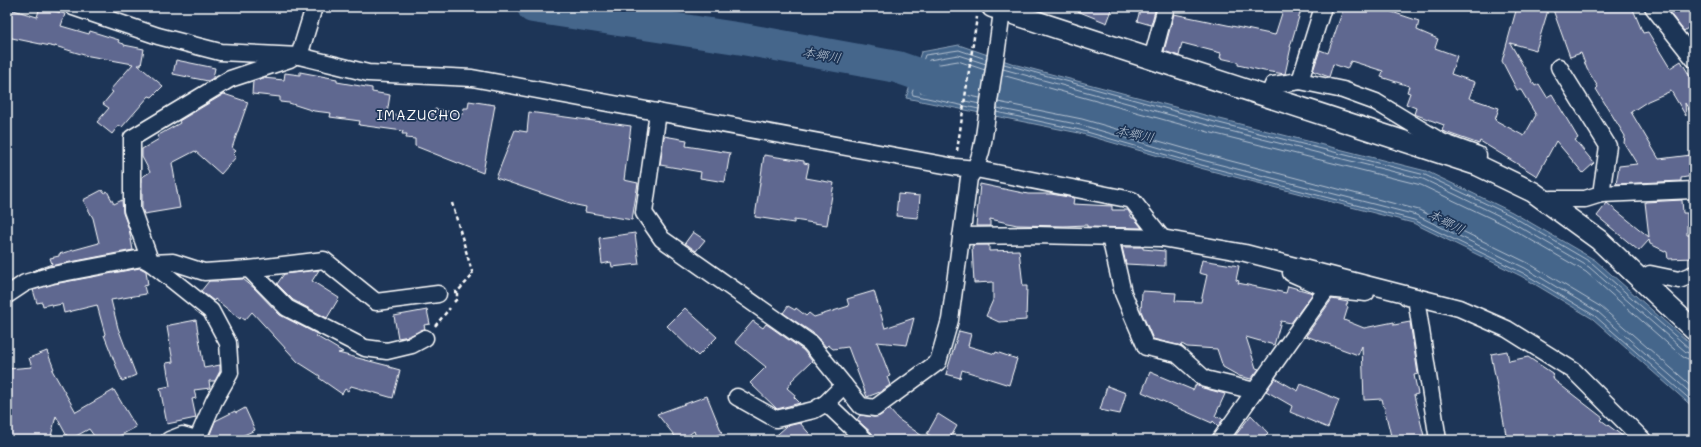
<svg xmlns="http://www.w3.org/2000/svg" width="1701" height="447" font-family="Mali,'Klee One',sans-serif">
<rect width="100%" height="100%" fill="#1d3557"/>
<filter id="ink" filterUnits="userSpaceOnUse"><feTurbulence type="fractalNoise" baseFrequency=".025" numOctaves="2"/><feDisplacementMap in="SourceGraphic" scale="8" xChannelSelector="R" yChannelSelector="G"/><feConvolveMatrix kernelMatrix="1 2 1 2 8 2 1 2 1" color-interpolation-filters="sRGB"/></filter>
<g filter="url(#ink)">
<path fill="#45668b" stroke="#8fa3b9" d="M959 45 1017 65 1216 118 1426 171 1512 212 1595 260 1694 347V408L1593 319 1521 276 1413 223 1200 168 1079 133 906 98 921 52Z"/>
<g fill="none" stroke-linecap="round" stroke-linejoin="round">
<g stroke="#b5c2d1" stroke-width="1">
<path d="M1004 64 1215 122 1425 175 1510 215 1592 263 1690 349 1694 350"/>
<path d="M1003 69 1214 127 1423 179 1508 220 1589 267 1686 352 1694 355"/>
<path d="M1002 75 1212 133 1421 185 1505 225 1586 272 1683 357 1694 361"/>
<path d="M980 98 928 87 926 85 934 65 958 61 985 70"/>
<path d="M998 102 1082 119 1204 154 1419 210 1528 263 1601 307 1694 388"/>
<path d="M980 104 920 92 918 89 929 60 958 55 986 64"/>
<path d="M997 108 1081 125 1202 160 1416 215 1525 268 1598 312 1694 396"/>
<path d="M979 109 913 95 912 93 925 55 959 50 986 59"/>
<path d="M996 112 1080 130 1201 165 1414 220 1523 273 1595 316 1694 403"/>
</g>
<path stroke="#45668b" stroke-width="32" d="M533 7 743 39 897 67 955 87"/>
</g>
<g fill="#5f6890" stroke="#fff">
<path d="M40 7 65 14 61 26 89 34 90 31 119 40 118 42 124 44V45L144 49 141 65H138L163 86 152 97 149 96 122 127 119 125 112 134 97 122 109 108 103 104 113 92 110 90 133 64 84 55 55 46V47L7 37V8L37 17Z"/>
<path d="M1070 7H1113L1107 23 1070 8Z"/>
<path d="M1141 7H1156L1151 25 1137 21Z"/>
<path d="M1284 7H1291L1301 10 1290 47H1291L1285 74 1264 71 1238 65V62L1220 58 1221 53 1182 43 1179 56 1164 51 1174 14 1275 35Z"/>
<path d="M1344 7H1390L1389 11 1419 21 1417 30 1438 39 1435 48 1457 56 1451 74 1475 82 1469 98 1499 108 1495 120 1524 136 1536 115 1521 90H1517L1502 61 1517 7H1549L1536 50 1510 43 1535 86 1539 84 1547 97 1552 94 1578 138 1575 140 1594 163 1583 173 1556 141 1537 176 1480 141 1479 144 1442 131 1444 125 1414 114 1416 108 1406 104 1410 93 1407 92 1409 86 1381 77 1383 71 1351 61 1347 69 1333 64 1329 77 1313 71 1320 50 1328 53Z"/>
<path d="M1552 7H1632L1643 33 1648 32 1670 68 1681 61 1694 83V118L1685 103 1686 116 1671 91 1648 101 1631 112 1659 159 1691 155 1693 176 1681 178V181L1616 184 1619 166 1637 164 1624 143 1625 136 1596 89 1598 87 1587 69 1581 53 1570 57Z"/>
<path d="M1665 7H1694V23L1684 31Z"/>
<path d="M176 60 215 68 213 78 208 81 173 74Z"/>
<path d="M300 72 337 79V82L372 88V92L390 95 387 114 428 120 429 113 434 114 435 109 463 114 464 108H468L469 101 495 105 483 173 415 146V139L406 138 407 134H402L403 131 359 125 360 121 330 117 331 113 314 111 289 103 280 102V97L252 94 253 81 263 78 284 80 285 73 300 75Z"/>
<path d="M224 94 248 102 232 148 236 151 233 154 236 157 221 174 195 151 172 163 180 208 144 214 142 208V177L150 172 142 157V149L159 139 157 136 180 123 179 121Z"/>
<path d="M529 112 631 126 624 180 638 183 632 220 585 212 586 207 576 205 496 178 515 130 527 132Z"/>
<path d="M664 136 687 140 686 146 730 153 725 182 700 178 701 172 660 165Z"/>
<path d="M764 155 804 161V163L809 164 806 178 834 183 827 225 794 220V223L755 217Z"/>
<path d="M980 184 1028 194H1051L1074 198 1073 204 1112 206V210H1128L1132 218H1134L1142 228 1087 227V225L1064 226 1017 225 990 219V226H976Z"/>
<path d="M102 190 104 193 107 191 114 204 122 200 123 213 129 229 133 250 50 266 32 271 52 264 50 258 59 256V254L99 243 93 218 83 200Z"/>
<path d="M898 194 920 196 918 218 896 216Z"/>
<path d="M1682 200 1683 213H1687V235H1693L1694 258 1668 259 1667 252 1650 244 1649 240 1639 251 1597 216 1607 203 1649 237 1645 202Z"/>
<path d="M693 232 705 240 696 251 685 243Z"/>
<path d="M635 233 639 264 612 267 611 262 602 264 599 238Z"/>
<path d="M975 245H989V251L1019 250 1023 286H1027L1026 320 999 322 986 316 993 300V282L974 283 972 246Z"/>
<path d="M1122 247H1143V249L1165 251V266L1126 264Z"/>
<path d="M1202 260 1239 266 1236 280 1239 281 1238 283 1286 293 1288 286 1313 293 1291 323 1281 321 1274 345 1246 337 1256 368 1259 369 1251 379 1239 376 1223 367 1217 349 1187 347 1182 344 1181 346 1153 339 1141 311 1142 291 1176 293 1175 301 1201 302 1207 275 1199 273Z"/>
<path d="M140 268 146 271 148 285 144 286 146 294 111 300 118 328 136 375 122 381 104 335 105 334 97 305 64 313 62 304 52 306 51 304 43 306 42 302 37 303 33 290 54 284Z"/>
<path d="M319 270 312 281 339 298 327 318 293 300 277 284 284 274Z"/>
<path d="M243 279 254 288 280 315 317 334 316 336 343 352 338 353 389 366V367L400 370 393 398 351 386 348 391 345 389 342 394 319 378 320 376 298 362 252 312 245 320 241 317 240 319 215 299 214 301 201 291 209 281H217L220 282 221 280Z"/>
<path d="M874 291 885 328 914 318 907 345 877 342 890 376 887 377 890 385 880 392 867 397 848 347 833 349 828 345 826 347 816 335 783 313 788 306 795 310 796 308 806 316 809 313 814 317 849 306 847 299Z"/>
<path d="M1332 299 1348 302 1346 306 1348 307 1344 320 1364 328 1394 322V325L1410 322 1418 374 1414 375 1418 394 1414 395 1425 440H1392L1382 399 1364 400 1362 346 1358 355 1306 336Z"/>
<path d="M685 308 717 337 698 356 667 326Z"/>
<path d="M427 310 430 324 424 325 425 329 409 336 398 338 394 316Z"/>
<path d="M196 320 204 368 220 365V371L215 381H209L210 388 194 390 196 398 192 399 196 418 167 424 160 388 170 386 166 363 173 362 167 327 170 325Z"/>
<path d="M753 321 763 328 766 324 772 328 803 350 812 361 791 381 792 382 787 388 795 395 794 397 800 403 777 409 750 383 766 367 735 342Z"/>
<path d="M959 331 971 334 968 346 995 354 996 352 1017 359 1009 385 962 370 960 378 946 374Z"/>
<path d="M47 351 54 369 52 370 76 412 114 390 136 427 112 440H97L89 429 69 440 56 416 50 440H16L7 438V369L32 367 29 358Z"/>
<path d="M1507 351 1509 361 1528 357 1552 373 1554 380 1603 418 1601 420 1628 440H1507L1491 354Z"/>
<path d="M1150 372 1193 390 1196 384 1203 388 1225 394 1215 416 1223 419 1218 426 1213 421 1212 423 1142 392Z"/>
<path d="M1275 378 1298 391 1301 384 1339 400 1328 428 1290 412 1292 406 1266 391Z"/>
<path d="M1107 386 1126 393 1120 414 1100 410Z"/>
<path d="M707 396 722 433 706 440H697L694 431 682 440H678L657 414Z"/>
<path d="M245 408 255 430 233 440H210L209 437 215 421 235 411 236 413Z"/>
<path d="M889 409 898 419 928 440H875L872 433 857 420 860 415 874 417 880 416Z"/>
<path d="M938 414 957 426 949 440H938L927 434Z"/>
<path d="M1251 415 1268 433 1264 437 1272 440H1232Z"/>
<path d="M800 423 815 440H771L787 426Z"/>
</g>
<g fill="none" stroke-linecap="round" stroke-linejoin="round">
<g stroke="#fff" stroke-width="19">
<g id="minor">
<path d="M73 7 158 36 220 52 299 56 368 73 472 78 955 167 976 169 1132 200 1162 238"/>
<path d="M1653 7 1694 59"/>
<path d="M299 56 314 7"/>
<path d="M1152 59 1166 7"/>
<path d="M1300 81 1343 90 1376 102 1442 142 1478 155 1477 165"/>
<path d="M1268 97 1273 85 1300 81 1323 7"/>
<path d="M658 112 644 213 662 239 810 343 861 406 875 408 938 362 950 320 969 178C984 158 984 132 988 108 993 76 998 43 1002 11L1005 7"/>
<path d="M1601 194 1694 190"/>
<path d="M1550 204 1552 199H1585L1601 194 1608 146 1559 67"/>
<path d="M961 236 1034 235 1162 238 1245 253 1459 308 1507 329 1574 371 1643 440"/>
<path d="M1110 237 1123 293 1146 347 1177 354 1205 379 1255 391"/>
<path d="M249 269 287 308 365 348 387 351 412 345 425 338"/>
<path d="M1291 273 1327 289 1366 293"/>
<path d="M1641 280 1650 274 1679 280 1694 274"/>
<path d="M7 295 25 283 52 275 142 258 151 263 173 262 204 272 249 269 324 260 376 302 438 294"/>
<path d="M1407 297 1416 298 1438 440"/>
<path d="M737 397 776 419 814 410 826 403 844 385"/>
<path d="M826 403 865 440"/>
<path d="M169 440 182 435 196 439"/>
<path d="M197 440 214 401 230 373 228 343 211 311 151 263 132 210V138L230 79 290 59"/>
<path d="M1220 440 1327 289"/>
</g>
</g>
<g stroke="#fff" stroke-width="23">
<path id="tertiary" d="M992 7 1477 165 1533 192 1599 240 1694 330"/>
</g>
<g stroke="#fff" stroke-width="2.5" stroke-dasharray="4 3" stroke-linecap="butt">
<path d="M957 151 977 17"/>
<path d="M452 203 473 275 457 292H454"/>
<path d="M454 302 457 299V292"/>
<path d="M435 326 450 308"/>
</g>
<use href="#minor" stroke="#1d3557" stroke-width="16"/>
<use href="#tertiary" stroke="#1d3557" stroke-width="20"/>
</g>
</g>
<g text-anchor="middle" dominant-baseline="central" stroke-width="3.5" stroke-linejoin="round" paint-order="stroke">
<g font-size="13" font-style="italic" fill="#b5c2d1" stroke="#1d3557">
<text transform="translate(822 54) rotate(10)">本郷川</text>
<text transform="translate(1135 133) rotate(12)">本郷川</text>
<text transform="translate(1447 221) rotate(27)">本郷川</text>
</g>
<g font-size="14" letter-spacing="1" fill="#fff" stroke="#1d3557">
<text x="419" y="114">IMAZUCHO</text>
</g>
</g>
<rect width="1701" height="447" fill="none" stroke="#1d3557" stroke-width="24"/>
<rect x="12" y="12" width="1677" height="423" fill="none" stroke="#fff" stroke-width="1.5" filter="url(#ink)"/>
</svg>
